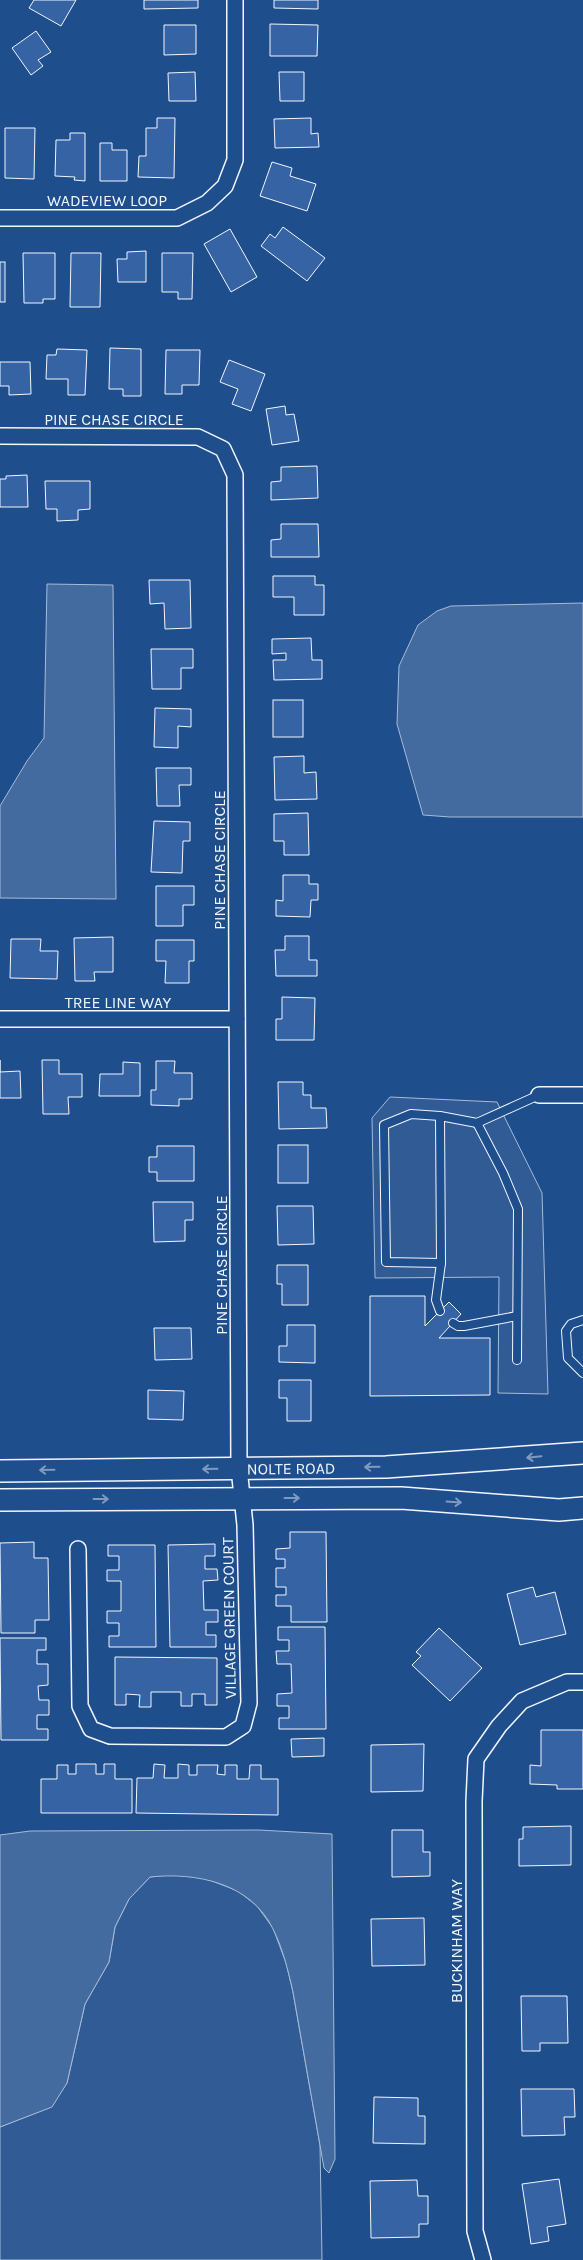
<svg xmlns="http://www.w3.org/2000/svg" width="583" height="2260" font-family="Karla,sans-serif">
<rect width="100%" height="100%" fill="#1f4e8c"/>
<g fill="#305b95" stroke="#a8bbd7">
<path d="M390 1097 497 1102 542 1193 548 1394 498 1393 499 1277 375 1278 372 1118Z"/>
<path d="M175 1874 204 1878 238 1891 257 1906 273 1928 286 1963 293 1992 320 2145 322 2260H0V2127L51 2107 67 2083 85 2004 109 1962 115 1927 129 1899 150 1877Z"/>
</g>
<g fill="#446ba0" stroke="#a8bbd7">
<path d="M47 584 113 585 116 899 0 898V806L27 761 44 738Z"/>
<path d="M583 603V817H450L423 815 397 724 399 666 418 625 437 611 451 606Z"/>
<path d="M259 1830 332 1834 335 2159 329 2173 324 2168 293 1992C288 1970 283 1949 273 1929 251 1883 196 1872 150 1877L129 1899 115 1927 109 1962 85 2004 67 2083 52 2107 0 2127V1835L30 1831Z"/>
</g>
<g fill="#3563a3" stroke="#f2f6ff">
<path d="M34 0H76L61 26 29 8Z"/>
<path d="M144 0H198V8L144 9Z"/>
<path d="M274 0H318V9L274 8Z"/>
<path d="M270 24 318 25 317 56H270Z"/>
<path d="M164 25H196V54L164 55Z"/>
<path d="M36 31 51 52 38 60 43 66 31 75 12 48Z"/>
<path d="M195 72 196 101H169L168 73Z"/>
<path d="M279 72H304V101H280Z"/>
<path d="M157 118H175L174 178 138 177 139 156H146V128H157Z"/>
<path d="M311 118V134L318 133 319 147 275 148 274 119Z"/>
<path d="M5 128H35L34 179 5 178Z"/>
<path d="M70 133H85V181L74 180 75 177 55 176 56 140H70Z"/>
<path d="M100 143H112V150H127V181H100Z"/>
<path d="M272 162 292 168 290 176 316 184 307 211 260 196Z"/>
<path d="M283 227 325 258 307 281 261 246 270 234 275 238Z"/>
<path d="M230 229 257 277 231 292 204 244Z"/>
<path d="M146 251V282H118L117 259H127V252Z"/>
<path d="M23 253H55V299H43V303H24Z"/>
<path d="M71 253H101L100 307H70Z"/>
<path d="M162 253H193L192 299H178V292H162Z"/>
<rect x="0" y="262" width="5" height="40"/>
<path d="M110 348 141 349V396H123V389H109Z"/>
<path d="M57 349 87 350 85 395H68V379H46L47 355H56Z"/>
<path d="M166 350H200L199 385H182V394H165Z"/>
<path d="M229 360 265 374 251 411 232 404 238 389 220 382Z"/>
<path d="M0 362H30L31 394 9 395V386H0Z"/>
<path d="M285 406 286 415 294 414 299 441 272 445 266 409Z"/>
<path d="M317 466 318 498 271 500V482L281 481V467Z"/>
<path d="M27 475 28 507H0V479H6V476Z"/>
<path d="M45 481H90V509L78 510V520L57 521V509H46Z"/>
<path d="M281 524H318L319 557H271V540L281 539Z"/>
<path d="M273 576H315V585H324V615H294V597H273Z"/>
<path d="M149 580H190L191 628 165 629 164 603 150 604Z"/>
<path d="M311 638 312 660H322V679L274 680 273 660H286V653L272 654V639Z"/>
<path d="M151 649H193V668H181V689H152Z"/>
<rect x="273" y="700" width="30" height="37"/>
<path d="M155 708 191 709V727L178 726V748L154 747Z"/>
<path d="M304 756V773L316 772 317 799 275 800 274 757Z"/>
<path d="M156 768H191V785H179L180 806H157Z"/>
<path d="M308 813 309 855H284V841H274V814Z"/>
<path d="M154 821 190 822V841H183L182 873 151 872Z"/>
<path d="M283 875H309V884H318V900H311L310 917 276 916V900L283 901Z"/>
<path d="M156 886H194V905H183V926H156Z"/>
<path d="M285 936H309V960H317V976H276L275 950H285Z"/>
<path d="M113 937V972H94L95 981H75L74 938Z"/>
<path d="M11 939H41L40 951H58L57 979 10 978Z"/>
<path d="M156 940H194V961H189V983H165L166 961H156Z"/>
<path d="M282 997 315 998 314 1040H276V1019H282Z"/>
<path d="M0 1060V1072L20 1071 21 1098H0Z"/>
<path d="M42 1060H59V1074H82V1097H68L69 1114H43Z"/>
<path d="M156 1061H175L174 1073H192V1099H179V1106L151 1105V1090H156Z"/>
<path d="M123 1062 140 1063V1096H99L100 1074H123Z"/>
<path d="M278 1082H303V1095H311V1108H326L327 1128 279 1129Z"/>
<rect x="278" y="1145" width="30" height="38"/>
<path d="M157 1146H194V1181H157V1172H149V1157H157Z"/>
<path d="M153 1202H193V1220H185V1241L154 1242Z"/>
<path d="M277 1206H313L314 1244 278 1245Z"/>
<path d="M277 1265H308V1305H282V1284H277Z"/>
<path d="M370 1296H425V1326L449 1302 461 1314 439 1338H490V1395L370 1396Z"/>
<path d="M287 1325H315V1363L279 1362V1346H287Z"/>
<path d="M154 1328H191L192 1359 155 1360Z"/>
<path d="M279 1380H311V1421H287V1398H279Z"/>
<path d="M148 1390 184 1391 183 1420 148 1419Z"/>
<path d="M290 1532H326L327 1622H291V1606H276V1595H286V1587H276V1568H285V1559H276V1549L290 1548Z"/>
<path d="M34 1542V1558H48L49 1620H35V1633H1L0 1543Z"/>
<path d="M215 1544V1556H205V1569H217L218 1580 203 1581 204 1610H218V1622H206V1635H216V1647H170L168 1545Z"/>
<path d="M108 1545H155L156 1647H109V1636H119V1623H107V1611H121V1581H107V1570H119V1556H108Z"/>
<path d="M533 1587 536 1597 555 1592 566 1634 520 1645 507 1594Z"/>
<path d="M278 1627H325L326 1729H279V1718H289V1706H277V1694L292 1693 291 1664H277L276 1651H289V1640H278Z"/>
<path d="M439 1628 482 1668 450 1701 412 1665 421 1656 416 1652Z"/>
<path d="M0 1638H46V1650H37V1664H48V1685L38 1686 39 1700H49V1715H37V1729H48V1740H1Z"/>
<path d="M115 1657 217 1658V1705H205V1694H192V1706H181V1692H151V1707H139L140 1695 126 1694V1705H115Z"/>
<path d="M541 1730H583V1789H557V1785L530 1784V1765L541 1766Z"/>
<path d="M324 1738V1756L292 1757 291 1739Z"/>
<path d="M424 1744 423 1791 371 1792V1745Z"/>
<path d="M76 1764H96V1774H104V1764H115V1779H132V1813H41V1779H57V1765H68V1774H76Z"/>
<path d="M154 1764 165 1765 164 1778H178V1764L189 1765V1775H197V1765H218L217 1774 225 1775V1765H237V1779H249L250 1765H261V1779H278V1815L136 1813 137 1778H153Z"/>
<path d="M571 1826V1865L519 1866V1839H523V1827Z"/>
<path d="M392 1830H423V1852H430V1876L392 1877Z"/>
<path d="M424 1918 425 1965 372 1966 371 1919Z"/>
<path d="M521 1996H567L568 2043H540V2051H522Z"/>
<path d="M521 2089H574L575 2117H564L565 2135 522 2136Z"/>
<path d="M374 2097 418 2098V2116H425V2144L373 2143Z"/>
<path d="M559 2179 566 2224 547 2227 549 2241 531 2244 522 2184Z"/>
<path d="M417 2180 418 2196H428V2224H419V2237L371 2238 370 2181Z"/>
</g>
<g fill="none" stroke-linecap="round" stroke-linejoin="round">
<g stroke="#f2f6ff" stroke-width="10">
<g id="lane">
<path d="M440 1116 441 1263 386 1262 384 1125 411 1114 440 1116 477 1123 539 1095"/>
<path d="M477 1123 503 1173 518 1209 517 1360"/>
<path d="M440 1311 436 1300 441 1263"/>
<path d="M583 1320 571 1324 566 1331 568 1358 583 1373"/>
<path d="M453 1323 458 1326H464L517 1316"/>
</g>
</g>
<g stroke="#f2f6ff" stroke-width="18">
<g id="street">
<path d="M0 218H177L207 203 225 186 235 160V0"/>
<path d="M0 436 198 437 223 449 235 475 239 1468 245 1525 249 1703 243 1726 226 1737 110 1736 91 1729 80 1706 78 1549"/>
<path d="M0 1019H237"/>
<path d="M539 1095H583"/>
<path d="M483 2260 475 2231 474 1801 476 1759 499 1726 522 1701 567 1682H583"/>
</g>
</g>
<g stroke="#f2f6ff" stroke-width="24">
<g id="secondary">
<path id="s1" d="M0 1471 386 1467 583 1453"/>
<path d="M0 1500 401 1498 559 1510 583 1508"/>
</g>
</g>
<use href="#lane" stroke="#1f4e8c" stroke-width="8"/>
<use href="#street" stroke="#1f4e8c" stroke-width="15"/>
<use href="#secondary" stroke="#1f4e8c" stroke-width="21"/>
</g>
<defs><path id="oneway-shaft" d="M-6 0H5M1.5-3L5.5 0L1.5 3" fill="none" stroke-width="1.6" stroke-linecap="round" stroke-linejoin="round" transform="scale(1.25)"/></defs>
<g stroke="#7e9ac0">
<use href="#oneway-shaft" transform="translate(534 1457) rotate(174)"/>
<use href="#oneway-shaft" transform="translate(372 1467) rotate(179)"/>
<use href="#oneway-shaft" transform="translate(210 1469) rotate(179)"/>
<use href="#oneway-shaft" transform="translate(47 1470) rotate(179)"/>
<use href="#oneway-shaft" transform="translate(292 1498)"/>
<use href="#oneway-shaft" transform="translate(101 1499)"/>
<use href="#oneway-shaft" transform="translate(454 1502) rotate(4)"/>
</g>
<g text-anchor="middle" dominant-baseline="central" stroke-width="4" stroke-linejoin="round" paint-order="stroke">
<g font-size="16" fill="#f2f6ff" stroke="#1f4e8c">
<text x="107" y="200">WADEVIEW LOOP</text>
<text x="114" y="419">PINE CHASE CIRCLE</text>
<text transform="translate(219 860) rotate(-90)">PINE CHASE CIRCLE</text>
<text x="118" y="1002">TREE LINE WAY</text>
<text transform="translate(221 1265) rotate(-90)">PINE CHASE CIRCLE</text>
<text stroke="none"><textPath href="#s1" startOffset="291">NOLTE ROAD</textPath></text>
<text transform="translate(229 1618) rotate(-91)">VILLAGE GREEN COURT</text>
<text transform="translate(456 1941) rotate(-90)">BUCKINHAM WAY</text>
</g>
</g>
</svg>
